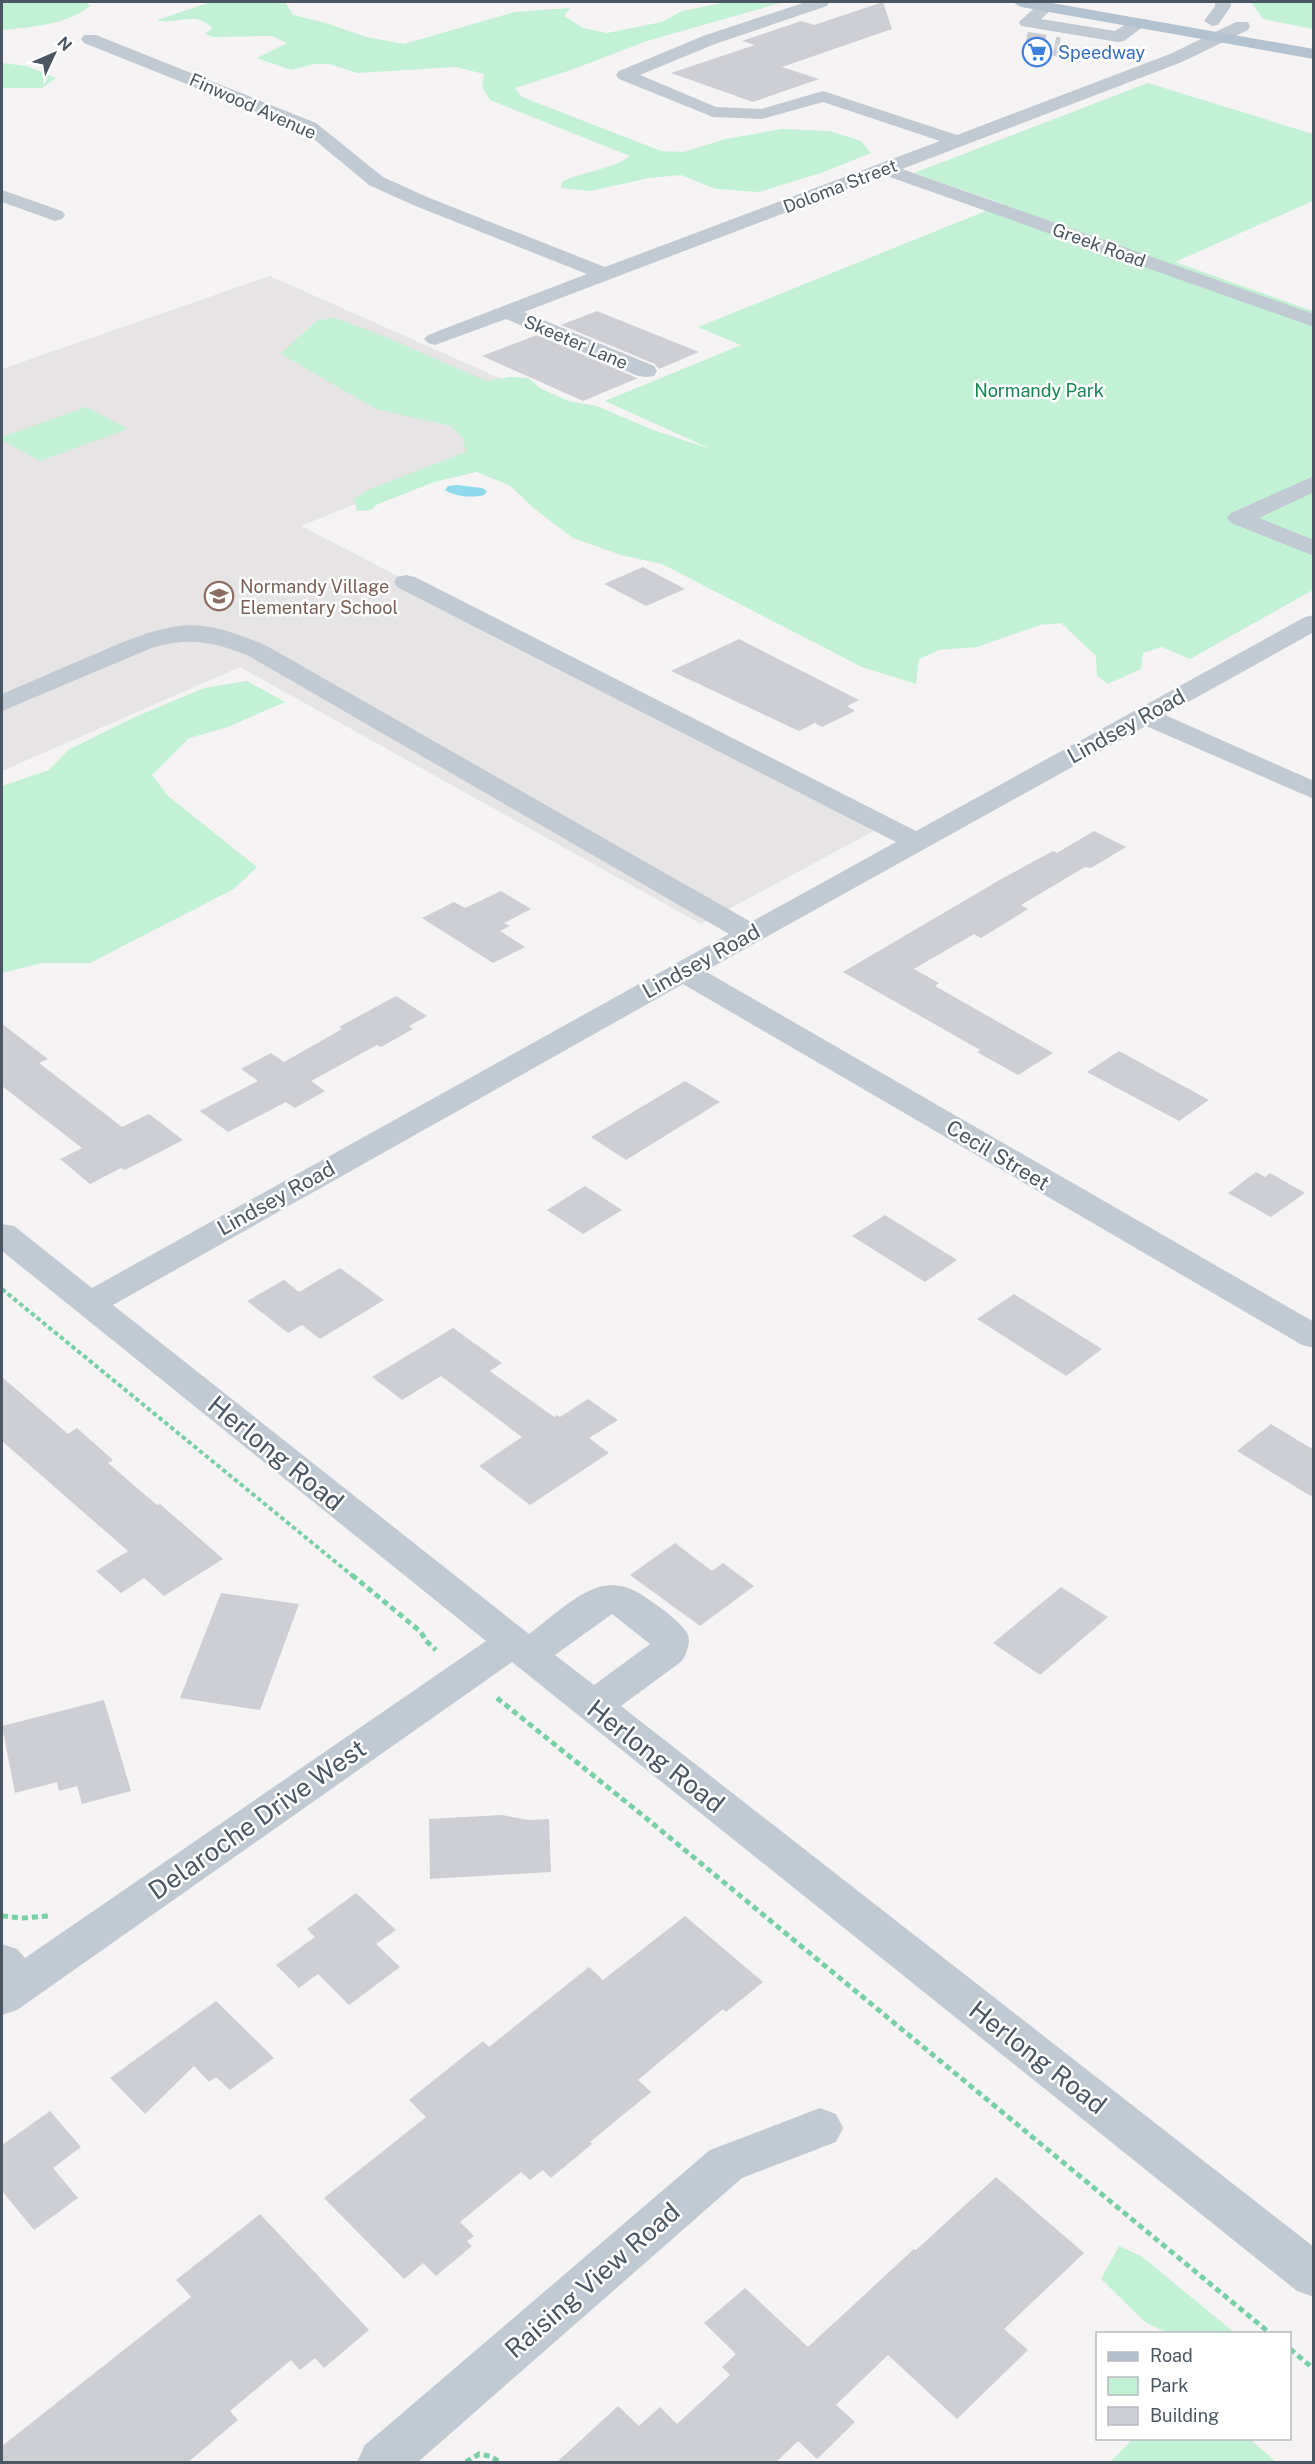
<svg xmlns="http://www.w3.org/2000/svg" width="1315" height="2464" font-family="'Public Sans',sans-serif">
<rect width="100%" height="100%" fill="#f5f3f3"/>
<path fill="#e6e4e5" d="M270 276 578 413 301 526 883 826 701 924 240 667 2 771V369Z"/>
<g fill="#c3f1d5">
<path d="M2 2H86L90 6C66 25 32 27 2 30Z"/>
<path d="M211 2H285L293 15 326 23 366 37 404 44 514 12 570 8 564 16 583 28 607 33 662 22 682 11 727 2H784L647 41 571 70 515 88 522 97 661 151 684 152 725 139 782 129 830 131 861 141 871 153 821 173 759 192 716 189 681 175 649 178 590 191 561 188 562 182C583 171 611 170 630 156L490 100 482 87 484 74 456 67 358 73 329 64H314L291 70 257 58 287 43 272 36 213 37 205 34 212 28C195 9 175 26 157 20Z"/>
<path d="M1251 2H1313V29L1263 19Z"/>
<path d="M2 63 27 66 56 78 42 88H2Z"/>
<path d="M1148 83 1313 134V201L1175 262 1313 311V590L1190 659 1162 647 1143 653 1141 669 1108 684 1097 676 1096 656 1061 623 1040 625 977 647 939 650 919 659 916 684 862 667 662 564 621 555 573 538 536 510 509 485 476 472 434 482 376 505 371 510 357 511 354 499 370 489 466 452 463 438 451 426 376 409 281 354 317 320 335 318 386 337 486 381 510 377 528 378 540 388 568 401 597 406 653 430 711 449 605 401 741 345 698 327 1003 204 914 173Z"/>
<path d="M86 407 128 429 40 461 2 440V437Z"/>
<path d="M247 681 285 702 228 727 189 738 152 775 167 795 257 867 234 889 90 963H42L2 973V786L49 770 68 750 135 717 204 688Z"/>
<path d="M1119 2246 1141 2256 1235 2333H1167L1145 2322 1101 2279Z"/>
<path d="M1134 2438 1250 2439 1276 2462H1110Z"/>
</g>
<path fill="#90daee" d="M457 485 482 488 487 491 484 495C473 498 455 497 445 490L448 486Z"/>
<g fill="#cdcfd5">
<path d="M883 2 892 29 782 67 819 79 753 102 671 73 755 45 742 41 801 21 814 25Z"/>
<path d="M597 311 699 352 659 369 655 364 561 325Z"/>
<path d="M537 335 637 378H638L583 401 482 356Z"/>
<path d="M643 567 685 589 646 606 604 584Z"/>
<path d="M739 639 859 700 847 706 855 711 822 727 815 723 799 731 671 671Z"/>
<path d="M1094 831 1126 847 1091 868 1085 867 1021 905 1028 909 981 938 974 934 914 969 939 983 935 986 1053 1053 1018 1075 977 1052 980 1050 843 972 1003 878 1053 851 1057 853Z"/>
<path d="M501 891 531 909 504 923 510 926 500 931 525 947 493 963 422 918 454 902 465 908Z"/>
<path d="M396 996 427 1016 409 1026 413 1029 381 1047 377 1045 311 1081 325 1091 295 1108 286 1102 228 1132 200 1111 258 1081 241 1069 271 1053 284 1062 342 1029 339 1027Z"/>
<path d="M2 1024 48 1059 39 1063 122 1127 149 1114 183 1140 125 1170 121 1168 90 1184 60 1159 82 1148 2 1086Z"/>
<path d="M1119 1051 1163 1075 1209 1100 1179 1121 1087 1072Z"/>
<path d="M685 1081 720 1102 626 1160 591 1137Z"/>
<path d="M1256 1172 1265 1177 1270 1173 1305 1193 1271 1217 1228 1193Z"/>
<path d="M585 1186 622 1210 583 1234 547 1210Z"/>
<path d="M885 1215 957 1260 925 1282 852 1236Z"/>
<path d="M340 1268 384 1300 320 1339 302 1325 288 1333 247 1301 284 1280 299 1292Z"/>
<path d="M1014 1294 1102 1349 1066 1376 977 1319Z"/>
<path d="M453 1328 502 1363 490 1371 554 1417 557 1415 560 1417 588 1399 618 1420 589 1438 609 1453 530 1505 479 1466 522 1437 441 1376 402 1400 372 1377Z"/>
<path d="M2 1377 68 1434 77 1428 113 1460 108 1463 157 1505 160 1504 223 1559 164 1596 144 1578 121 1593 96 1571 128 1551 2 1441Z"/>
<path d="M1271 1424 1314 1450V1498L1237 1451Z"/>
<path d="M675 1543 712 1571 723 1563 754 1586 700 1626 630 1575Z"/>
<path d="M1061 1587 1108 1617 1040 1675 993 1643Z"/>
<path d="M221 1593 299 1604 260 1710 180 1698Z"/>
<path d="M104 1700 131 1791 82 1804 77 1786 59 1791 57 1782 15 1793 2 1726Z"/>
<path d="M502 1815 528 1820 549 1819 551 1872 430 1879 429 1819Z"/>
<path d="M356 1893 396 1930 376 1944 400 1967 349 2005 318 1974 299 1988 276 1965 315 1937 307 1929Z"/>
<path d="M685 1916 763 1982 726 2012 723 2009 638 2080 651 2092 590 2142 592 2144 551 2178 543 2170 530 2180 521 2172 460 2222 474 2236 467 2241 472 2246 436 2276 423 2263 404 2279 324 2198 426 2117 409 2100 483 2041 489 2047 589 1967 603 1980Z"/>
<path d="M216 2001 274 2058 230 2090 216 2077 209 2082 194 2066 145 2114 110 2078Z"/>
<path d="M50 2111 81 2147 53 2168 78 2198 34 2230 2 2191V2145Z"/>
<path d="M996 2177 1084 2253 1004 2329 1028 2350 957 2419 888 2355 836 2405 855 2422 817 2459 798 2441 775 2463H556L618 2406 639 2426 660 2407 677 2424 730 2375 722 2367 736 2354 704 2323 745 2288 808 2347 914 2249 916 2250Z"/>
<path d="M260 2214 369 2330 324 2368 315 2358 300 2370 291 2360 230 2411 238 2420 187 2463H2V2446L191 2297 176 2280Z"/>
</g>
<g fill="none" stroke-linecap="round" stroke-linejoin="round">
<path stroke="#caccce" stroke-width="19" stroke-dasharray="19 10" stroke-linecap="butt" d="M1026 41 1059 47"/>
<path stroke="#7ad0a6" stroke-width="4" stroke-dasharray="4.5 3" stroke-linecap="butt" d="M2 1289 354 1577"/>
<g stroke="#7ad0a6" stroke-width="5" stroke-dasharray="6 4" stroke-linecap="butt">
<path d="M352 1575 421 1632 426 1641 436 1650"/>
<path d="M497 1698 646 1818 1271 2334"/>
<path d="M2 1916 23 1918 49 1916"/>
<path d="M1290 2349 1314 2369"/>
<path d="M466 2462 479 2454 490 2456 500 2462"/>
</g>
<g fill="#c1cad2" fill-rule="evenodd">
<path d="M806 2H829L827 6 715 44 640 75 716 107 761 109 823 91 957 135 1170 54 1236 22H1248L1250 26 1248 30 1182 62 902 169 1314 314V327L884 175 524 312 654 366 657 371 654 376 646 377 638 376 506 319 435 345 428 343 424 339 428 335 587 274 413 205 369 185 304 131 84 43 81 39 84 35H96L316 123 383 177 427 197 605 267 940 141 823 102 762 119 713 117 619 79 616 75 619 71 703 36Z"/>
<path d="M1041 2H1049L1055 6 1041 19 1115 31 1134 19H1146L1148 23 1124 41 1118 42 1021 26 1019 22Z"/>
<path d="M1215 2H1231V6L1218 25 1212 26 1204 21 1215 6Z"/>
<path d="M2 190 62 211 65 215 62 219 55 221 2 202Z"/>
<path d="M1314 476V492L1259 518 1314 540V556L1231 523 1227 518 1231 513Z"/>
<path d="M406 575 415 577 916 831 1305 617 1314 615V632L1165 715 1314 781V799L1146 726 705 971 1314 1322V1348L1302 1345 683 984 113 1305 529 1634C548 1620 580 1590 603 1586 613 1584 626 1586 635 1591 647 1597 684 1623 688 1635 691 1644 686 1654 682 1661L621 1706 1314 2247V2297L1297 2291 512 1662 17 2010 2 2015V1944L17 1949 25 1958 486 1641 2 1251V1224L14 1226 92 1288 729 934 249 656C214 642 191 637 154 647L2 711V694C33 681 64 667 95 654 121 643 149 630 178 626 208 622 240 634 267 646L751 922 896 842 397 587 394 582 397 577ZM612 1614 650 1644 594 1685 555 1655Z"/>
<path d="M820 2108 836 2114 843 2128 836 2142 742 2178 418 2462H357L365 2445 710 2150Z"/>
</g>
<path fill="#b3c2d1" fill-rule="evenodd" d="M1013 2H1046L1314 49V59L1021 7Z"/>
</g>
<defs>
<g id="supermarket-ring" transform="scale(1.5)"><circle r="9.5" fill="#fff" stroke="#3f7fe0" stroke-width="1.5"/><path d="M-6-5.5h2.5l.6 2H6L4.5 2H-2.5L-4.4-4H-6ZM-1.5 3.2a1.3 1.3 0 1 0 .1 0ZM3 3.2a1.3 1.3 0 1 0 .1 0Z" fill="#3f7fe0"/></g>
<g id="school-ring" transform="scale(1.5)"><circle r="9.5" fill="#fff" stroke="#8d6e63" stroke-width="1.5"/><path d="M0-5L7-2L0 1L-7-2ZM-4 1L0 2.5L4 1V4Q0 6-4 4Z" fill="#8d6e63"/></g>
</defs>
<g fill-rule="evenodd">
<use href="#supermarket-ring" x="1037" y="52"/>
<use href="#school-ring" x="219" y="596"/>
</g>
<g text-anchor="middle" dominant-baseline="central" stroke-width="5" stroke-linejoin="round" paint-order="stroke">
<g font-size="18" fill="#366cbe" stroke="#fff" text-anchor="start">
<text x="1058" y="52">Speedway</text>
</g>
<g font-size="18" fill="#4a5661" stroke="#fff">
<text transform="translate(253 106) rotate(24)">Finwood Avenue</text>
<text transform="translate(840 186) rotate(-21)">Doloma Street</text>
<text transform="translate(1099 245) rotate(20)">Greek Road</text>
<text transform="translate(576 342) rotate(23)">Skeeter Lane</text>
</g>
<g font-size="18" fill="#17864f" stroke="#fff">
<text x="1039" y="390">Normandy Park</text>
</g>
<g font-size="18" fill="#785e54" stroke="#fff" text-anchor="start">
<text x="240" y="586">Normandy Village<tspan x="240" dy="21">Elementary School</tspan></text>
</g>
<g font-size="21" fill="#4a5661" stroke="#fff">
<text transform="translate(1126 726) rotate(-29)">Lindsey Road</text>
<text transform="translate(701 961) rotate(-29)">Lindsey Road</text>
<text transform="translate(998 1155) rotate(31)">Cecil Street</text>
<text transform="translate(276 1198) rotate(-29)">Lindsey Road</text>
</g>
<g font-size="26" fill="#4a5661" stroke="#fff">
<text transform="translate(276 1453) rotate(39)">Herlong Road</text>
<text transform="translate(656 1756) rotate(38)">Herlong Road</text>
<text transform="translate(257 1819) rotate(-35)">Delaroche Drive West</text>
<text transform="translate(1038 2057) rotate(38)">Herlong Road</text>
<text transform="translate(592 2280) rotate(-41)">Raising View Road</text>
</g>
</g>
<rect width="1315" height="2464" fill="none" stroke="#4a5661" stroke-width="6"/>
<rect x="1096" y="2332" width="195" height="108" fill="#ffffff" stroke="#b7bbc0" stroke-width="1.5"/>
<rect x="1108" y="2352" width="30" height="9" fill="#b3c2d1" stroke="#b7bbc0" stroke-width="1.5"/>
<text x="1150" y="2362" font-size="18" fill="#4a5661">Road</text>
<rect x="1108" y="2377" width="30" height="18" fill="#c3f1d5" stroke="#b7bbc0" stroke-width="1.5"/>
<text x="1150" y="2392" font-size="18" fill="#4a5661">Park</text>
<rect x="1108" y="2407" width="30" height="18" fill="#cdcfd5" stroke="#b7bbc0" stroke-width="1.5"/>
<text x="1150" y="2422" font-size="18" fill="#4a5661">Building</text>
<g transform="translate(54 54) rotate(46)" stroke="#ffffff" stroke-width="4.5" paint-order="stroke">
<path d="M0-4.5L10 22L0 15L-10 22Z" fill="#4a5661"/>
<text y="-9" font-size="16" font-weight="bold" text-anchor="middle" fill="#4a5661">N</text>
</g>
</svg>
